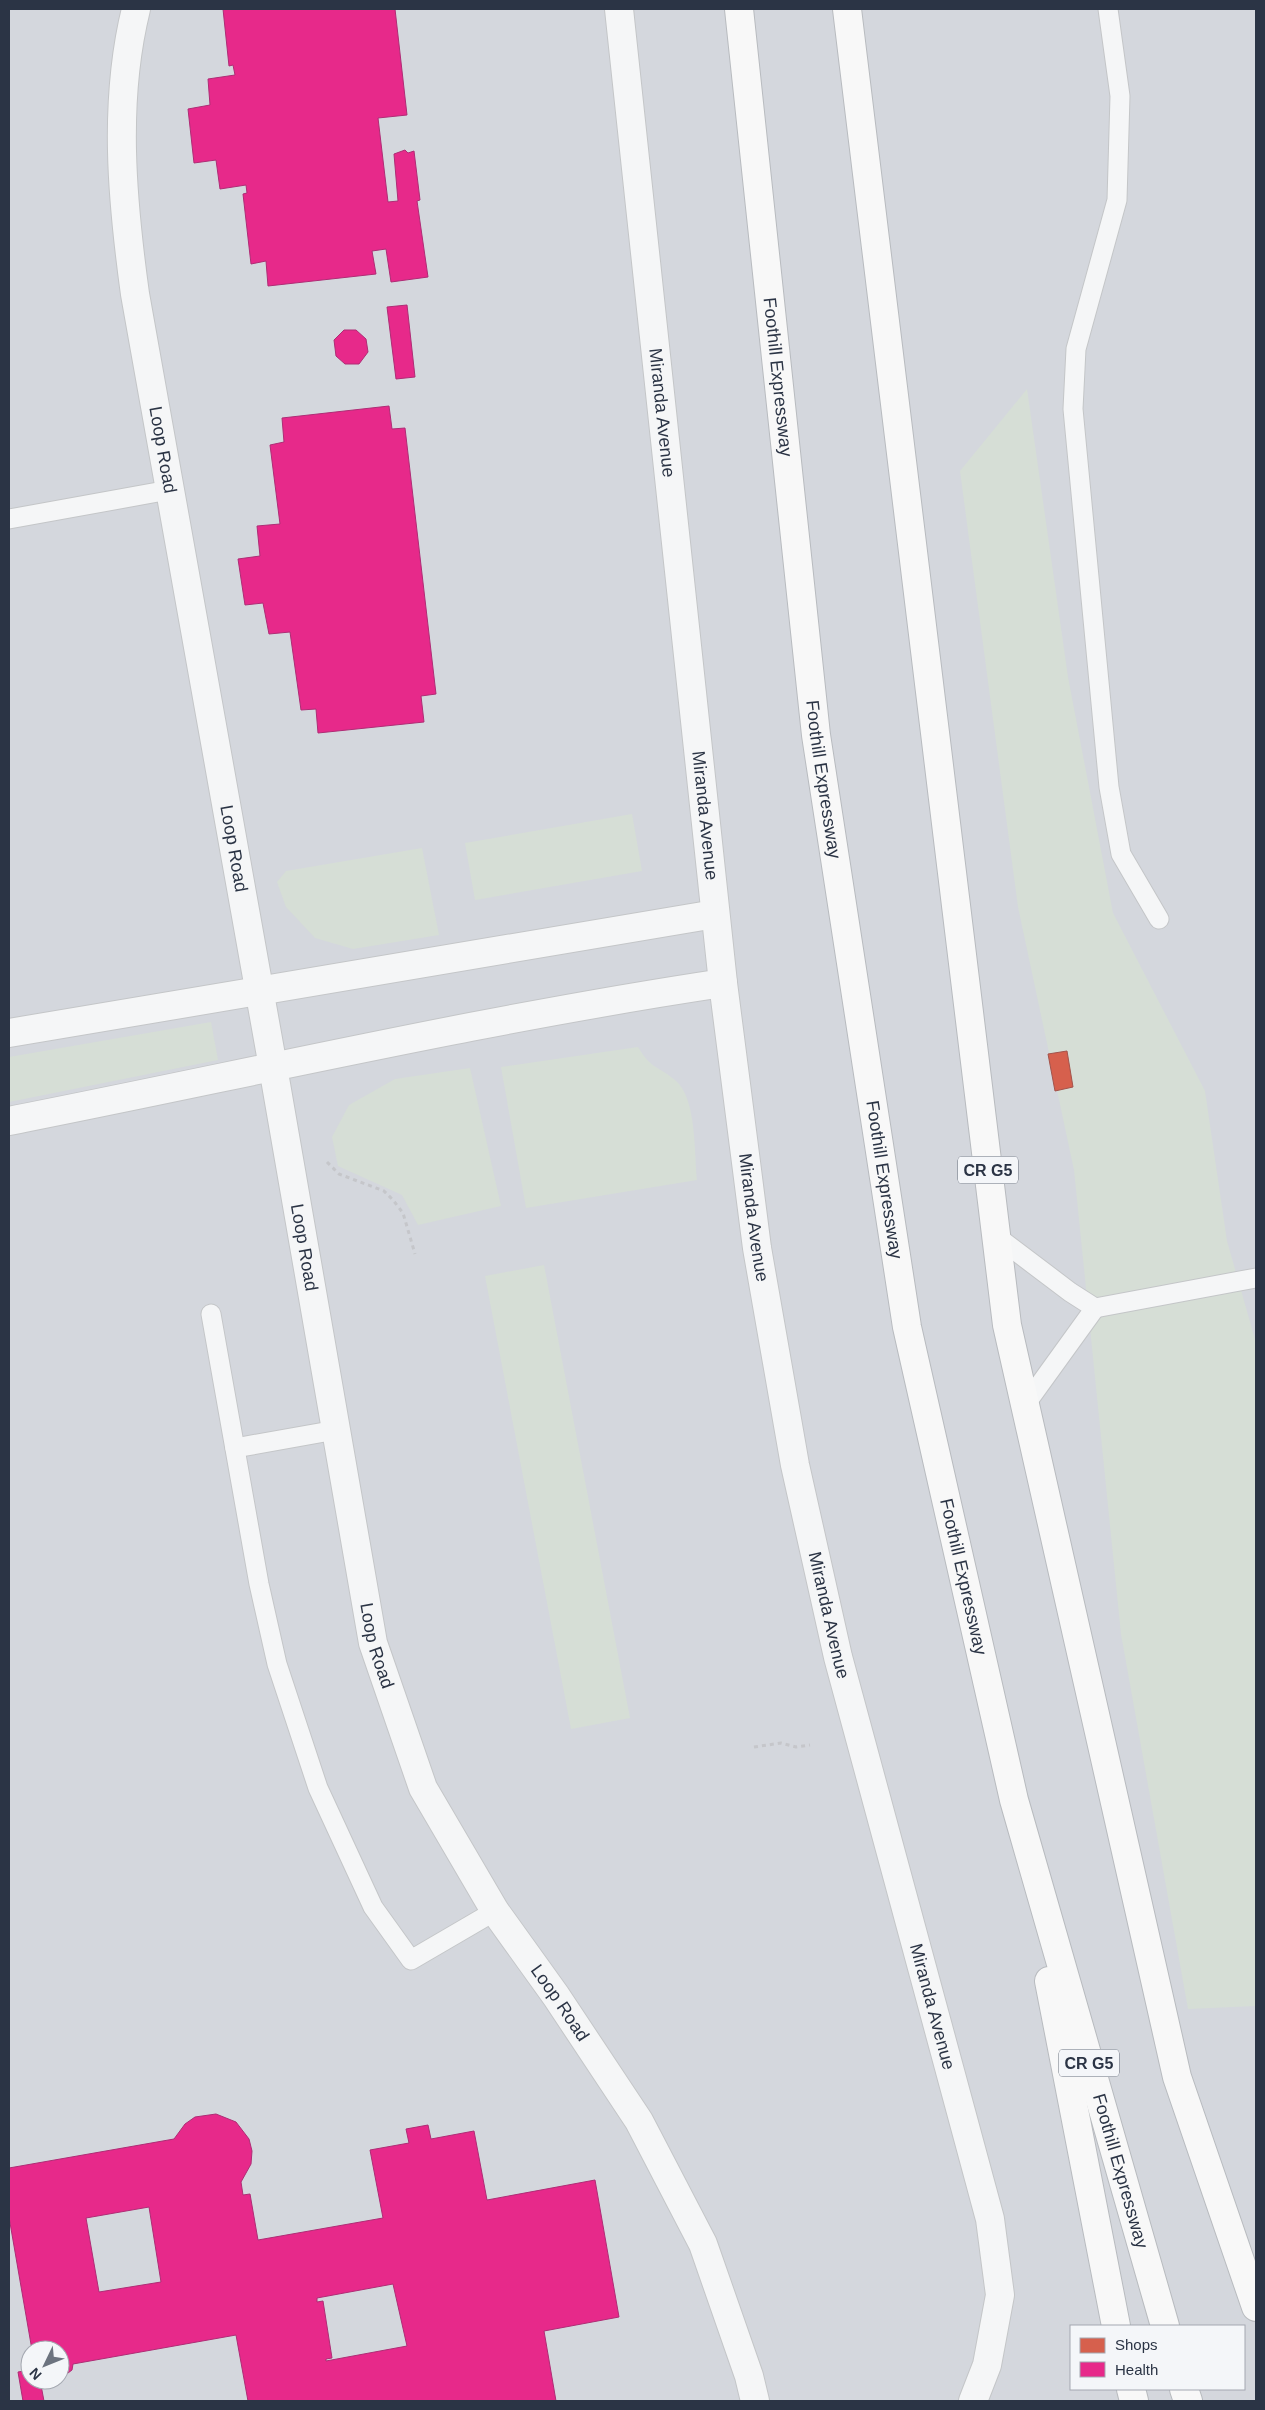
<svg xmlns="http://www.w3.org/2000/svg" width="1265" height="2410" font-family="Arial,sans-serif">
<rect width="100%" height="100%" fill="#e6e8ea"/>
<path fill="#d4d7dd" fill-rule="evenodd" d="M9 9H1256V2401H9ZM1071 2326H1244V2389H1071ZM30 2350H60V2380H30Z"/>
<g fill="#d6ded6">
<path d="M1027 389 1068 677 1113 913 1205 1091 1227 1241 1256 1343V2006L1188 2009 1121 1634 1074 1170 1018 907 960 471Z"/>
<path d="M632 814 642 871 475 900 465 843Z"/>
<path d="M422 848 439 935 353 949 315 938 286 907 277 882 286 871Z"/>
<path d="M211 1022 218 1060 9 1102V1057Z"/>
<path d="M638 1047C652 1070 657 1065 675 1080 697 1098 694 1152 697 1180L526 1208 501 1067Z"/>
<path d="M470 1068 501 1206 418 1225 402 1195 338 1166 332 1137 349 1105 395 1079Z"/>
<path d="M544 1265 630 1718 571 1729 485 1276Z"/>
</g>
<path fill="#d6604d" stroke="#a3534b" d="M1067 1051 1073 1087 1055 1091 1048 1054Z"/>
<g fill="#e7298a" stroke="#af2c75" fill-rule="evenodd">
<path d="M223 9H395L407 115 378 118 388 202 398 201 394 154 405 150 408 153 414 151 420 200 417 201 428 277 391 282 386 249 372 251 376 274 268 286 266 261 251 264 243 194 247 193 246 185 220 189 216 160 194 163 188 109 210 105 208 79 235 75 233 65 229 66Z"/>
<path d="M407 305 415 377 396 379 387 307Z"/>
<path d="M344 330H356L366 339 368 352 359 364H345L336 356 334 340Z"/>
<path d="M389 406 392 429 405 428 436 694 421 696 424 722 318 733 316 709 301 710 290 632 269 634 263 603 245 605 238 559 260 556 257 526 280 524 270 445 284 442 282 418Z"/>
<path d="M216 2114 236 2122 249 2139 252 2151 251 2164 241 2182 243 2195 250 2194 258 2240 383 2218 370 2150 409 2143 406 2129 428 2125 431 2139 474 2131 487 2200 595 2180 619 2317 544 2331 556 2401H248L236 2335 73 2364 72 2370 60 2379V2350H32L9 2217V2168L174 2139 185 2124 195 2117ZM149 2207 161 2282 99 2292 86 2218ZM393 2284 407 2346 326 2361V2359L332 2358 323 2301 317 2302V2298Z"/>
<path d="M30 2370V2380H40L44 2401H23L18 2372Z"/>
</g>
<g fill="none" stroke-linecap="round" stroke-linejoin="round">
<g stroke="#c4c6c8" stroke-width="21">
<g id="service">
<path d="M1108 9 1120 96 1117 200 1076 349 1073 409 1109 787 1121 854 1159 919"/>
<path d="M9 519 169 490"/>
<path d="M996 1236 1070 1292 1095 1308 1256 1278"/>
<path d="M211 1314 259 1584 277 1664 318 1788 373 1907 411 1960 495 1911"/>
<path d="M1025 1405 1095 1308"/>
<path d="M235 1448 336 1430"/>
</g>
</g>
<g stroke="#c4c6c8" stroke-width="30">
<g id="minor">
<path id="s1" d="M136 9C113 102 122 200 135 294L273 1067 373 1643 423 1788 495 1911 556 1996 639 2121 703 2244 749 2376 755 2401"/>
<path d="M9 1033 715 914"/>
<path d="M9 1121C247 1074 483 1019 723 983"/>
</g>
</g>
<g stroke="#c4c6c8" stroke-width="30">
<g id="tertiary">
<path id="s2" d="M619 9 723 983 757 1248 795 1465 838 1657 990 2219 1000 2295 987 2365 973 2401"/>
</g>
</g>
<g stroke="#b8bbbf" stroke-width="30">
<g id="trunk">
<path id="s3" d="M739 9 816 735 907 1327 1014 1800 1165 2326"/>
<path d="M847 9 1007 1325 1177 2077 1256 2307"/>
<path d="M1049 1981 1116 2326"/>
<path d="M1131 2389 1134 2401"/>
<path d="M1184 2389 1188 2401"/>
</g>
</g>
<g stroke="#c5c6ca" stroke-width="3" stroke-dasharray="4 4" stroke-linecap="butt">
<path d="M327 1162 339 1174 384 1191 393 1200 403 1213 415 1254"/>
<path d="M754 1747 781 1743 796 1747 810 1745"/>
</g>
<use href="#service" stroke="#f5f6f7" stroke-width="19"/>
<use href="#minor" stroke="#f5f6f7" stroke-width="28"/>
<use href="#tertiary" stroke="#f5f6f7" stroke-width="28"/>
<use href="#trunk" stroke="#f8f8f8" stroke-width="28"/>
</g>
<g text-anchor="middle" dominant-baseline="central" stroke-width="5" stroke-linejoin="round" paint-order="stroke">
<g fill="#f4f6f9" stroke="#676e7b" stroke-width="1">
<rect x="958" y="1156.5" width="60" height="27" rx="4"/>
<rect x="1059" y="2049.5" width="60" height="27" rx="4"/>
</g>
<g font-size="16" font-weight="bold" fill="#2b3445">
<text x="988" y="1170">CR G5</text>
<text x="1089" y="2063">CR G5</text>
</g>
<g font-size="18" fill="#2b3445" stroke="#f4f6f9">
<text stroke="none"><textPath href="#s3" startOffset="370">Foothill Expressway</textPath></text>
<text stroke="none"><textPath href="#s2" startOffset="406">Miranda Avenue</textPath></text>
<text stroke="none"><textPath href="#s1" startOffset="445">Loop Road</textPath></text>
<text stroke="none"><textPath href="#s3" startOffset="775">Foothill Expressway</textPath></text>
<text stroke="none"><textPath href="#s2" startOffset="811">Miranda Avenue</textPath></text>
<text stroke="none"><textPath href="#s1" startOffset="850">Loop Road</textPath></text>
<text stroke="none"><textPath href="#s3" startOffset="1180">Foothill Expressway</textPath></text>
<text stroke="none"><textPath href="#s2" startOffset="1216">Miranda Avenue</textPath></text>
<text stroke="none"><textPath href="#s1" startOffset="1255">Loop Road</textPath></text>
<text stroke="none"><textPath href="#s3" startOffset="1585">Foothill Expressway</textPath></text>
<text stroke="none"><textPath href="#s2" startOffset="1621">Miranda Avenue</textPath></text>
<text stroke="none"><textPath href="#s1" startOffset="1660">Loop Road</textPath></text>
<text stroke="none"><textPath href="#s1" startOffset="2065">Loop Road</textPath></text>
<text stroke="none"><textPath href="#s2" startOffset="2026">Miranda Avenue</textPath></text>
<text stroke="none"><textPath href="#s3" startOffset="2200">Foothill Expressway</textPath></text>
</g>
</g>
<rect width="1265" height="2410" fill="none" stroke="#2b3445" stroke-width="20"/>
<rect x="1070" y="2325" width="175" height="65" fill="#f4f6f9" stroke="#a4a8b1"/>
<rect x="1080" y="2338" width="25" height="15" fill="#d6604d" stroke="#a4a8b1"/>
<text x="1115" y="2350" font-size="15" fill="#2b3445">Shops</text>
<rect x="1080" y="2362" width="25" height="15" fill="#e7298a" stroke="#a4a8b1"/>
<text x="1115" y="2375" font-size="15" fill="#2b3445">Health</text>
<g transform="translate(45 2365) rotate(227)"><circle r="24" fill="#f4f6f9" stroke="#a4a8b1"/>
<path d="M0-4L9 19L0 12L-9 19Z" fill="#6c737f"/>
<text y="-8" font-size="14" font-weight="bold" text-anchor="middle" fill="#2b3445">N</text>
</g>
</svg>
